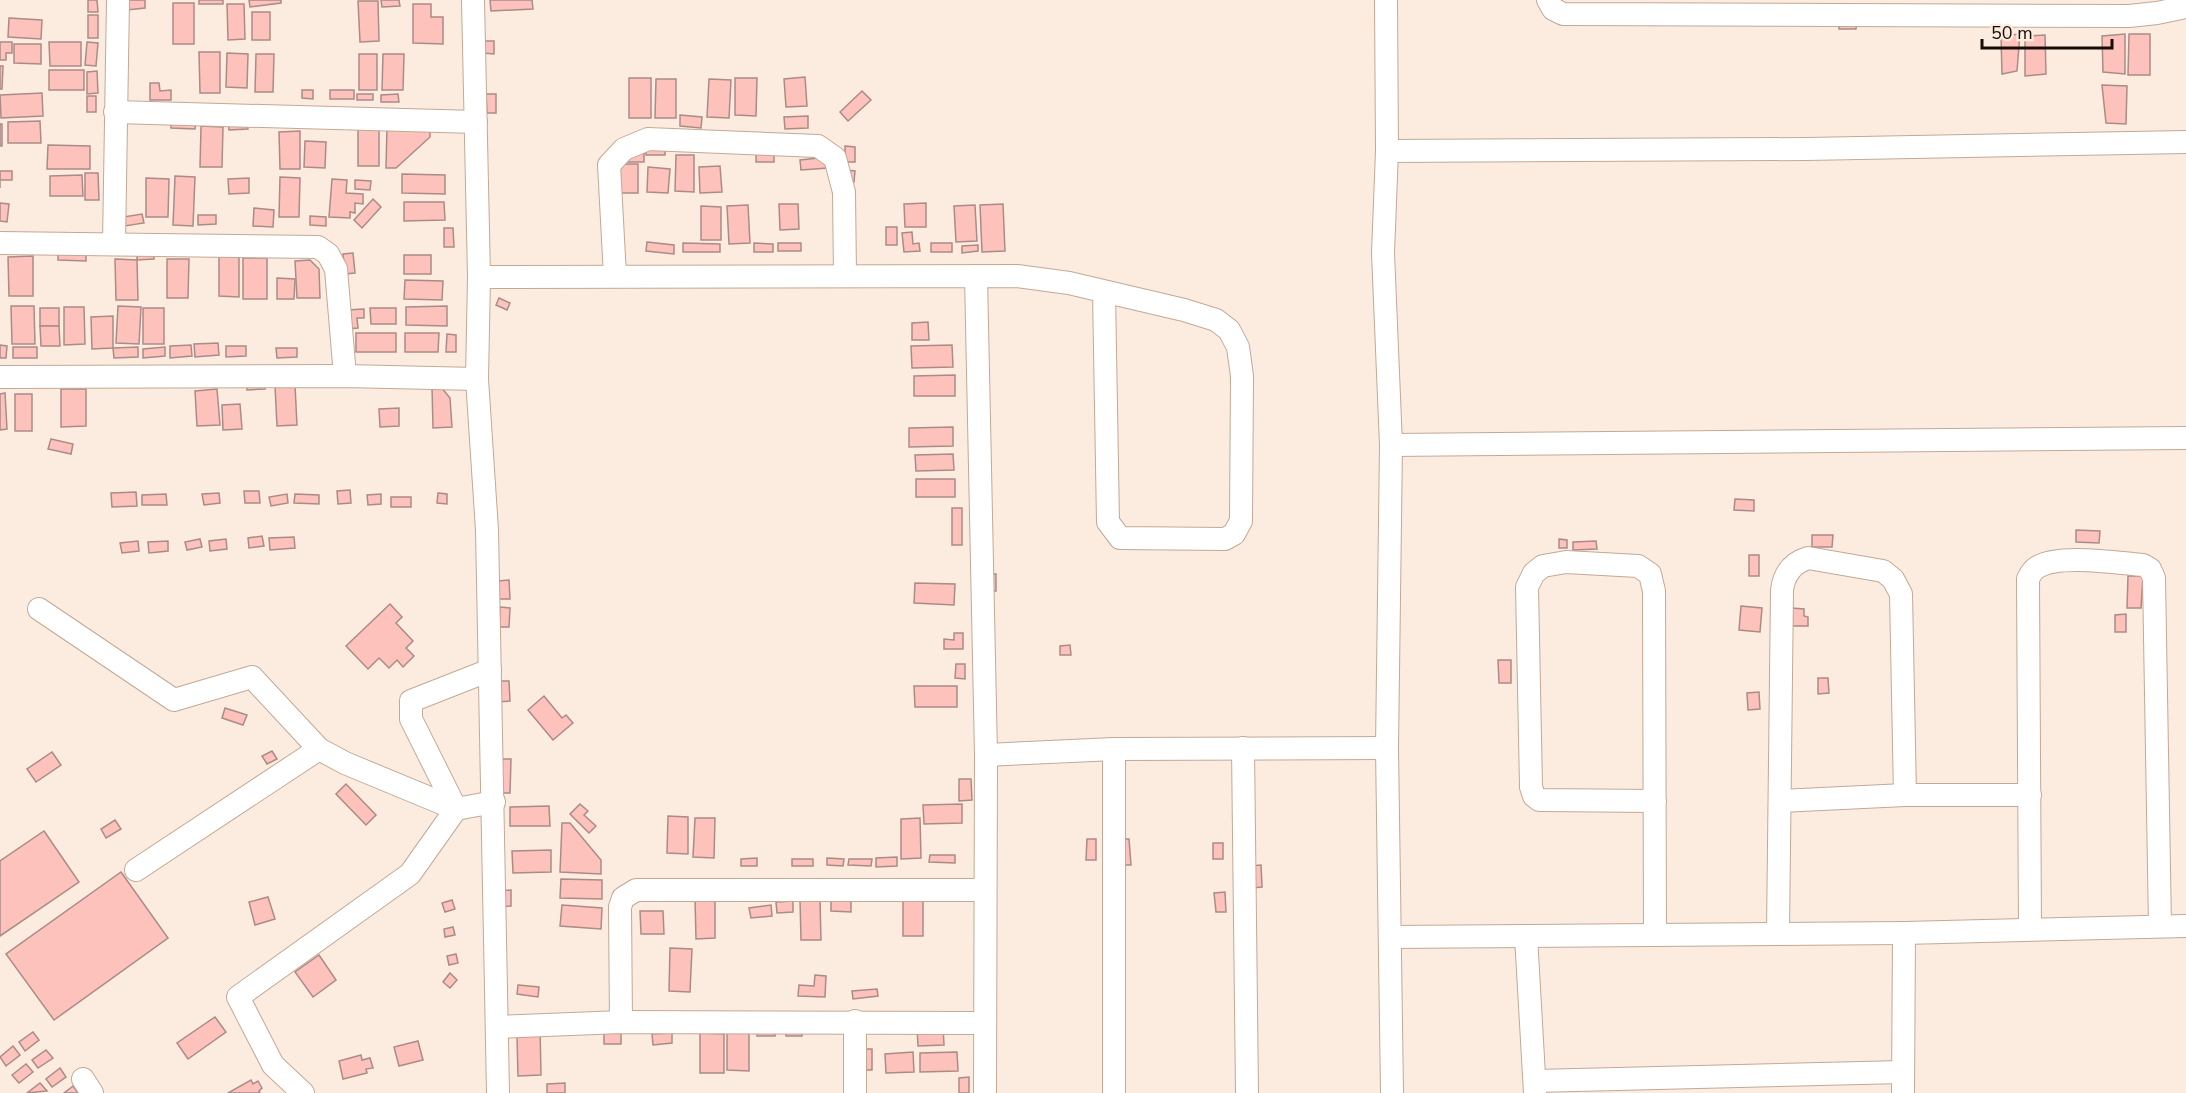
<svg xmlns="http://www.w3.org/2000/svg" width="2186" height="1093" font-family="'Nunito Sans',sans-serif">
<rect width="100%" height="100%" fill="#fcece0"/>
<g fill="#fdc2bb" stroke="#ac8b87" stroke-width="1.5">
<path d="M88 0H97L98 12H88Z"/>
<path d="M126 0H145V8L127 10Z"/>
<rect x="199" y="0" width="24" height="4"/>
<path d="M249 0H281V3L250 7Z"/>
<path d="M381 0H399L400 6 382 7Z"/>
<path d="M490 0H532L533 9 491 11Z"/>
<path d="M358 1H378L379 41 360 42Z"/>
<rect x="173" y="3" width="21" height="41"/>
<path d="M227 4H244L245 39 228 40Z"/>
<path d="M413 4H431V17H443V44L413 43Z"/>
<rect x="252" y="12" width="18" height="28"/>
<rect x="88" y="15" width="10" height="23"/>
<path d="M9 18 42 20 41 39 8 37Z"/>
<path d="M1839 18H1857L1856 29H1839Z"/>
<path d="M2020 34 2017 71 2002 74 2001 36Z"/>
<path d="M2125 34V74L2103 72 2102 36Z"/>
<path d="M2129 34H2150V75H2128Z"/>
<path d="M2045 35 2046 74 2025 76V36Z"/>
<path d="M483 41H494V54L483 53Z"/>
<path d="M0 42H12V53H6V60H0Z"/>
<path d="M49 42H81V66H50Z"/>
<path d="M87 42 98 43 96 66 85 65Z"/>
<path d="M14 44H41V64L14 63Z"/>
<path d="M199 52H220V93H200Z"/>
<path d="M227 53 248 54 247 88 226 87Z"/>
<path d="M256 54H274L273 92H255Z"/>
<rect x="359" y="54" width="18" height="36"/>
<path d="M383 54H404L403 90H382Z"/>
<path d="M0 66H3L2 89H0Z"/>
<rect x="49" y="70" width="35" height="20"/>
<path d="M97 71 98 93 87 94V72Z"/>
<path d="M805 77 807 106 786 107 784 79Z"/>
<rect x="629" y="78" width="22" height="40"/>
<path d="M735 78H757L756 116 735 115Z"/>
<path d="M656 79H676V118H655Z"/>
<path d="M709 79 731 80 729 118 707 117Z"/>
<path d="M150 83H159L160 91 171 90V100H150Z"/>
<path d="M2102 85 2127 86 2126 124 2106 123Z"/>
<path d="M302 90H313V99L302 98Z"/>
<rect x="330" y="90" width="24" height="9"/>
<path d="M862 91 871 100 848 121 840 112Z"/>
<path d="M42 93 43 116 1 118 0 95Z"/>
<rect x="357" y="94" width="16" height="6"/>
<path d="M398 94 399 102H381V95Z"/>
<path d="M486 94H496V113H487Z"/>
<rect x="87" y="96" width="9" height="16"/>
<path d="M680 115 702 117 701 128 680 126Z"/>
<path d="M808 116V128L785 129 784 117Z"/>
<path d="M247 120 248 129 229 130 228 121Z"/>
<path d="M40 121 41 143H8V122Z"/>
<path d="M171 121H196L195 129 171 128Z"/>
<rect x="0" y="124" width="2" height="22"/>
<path d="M201 126 223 127 222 167H200Z"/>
<path d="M387 127 430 128V137L396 168H386Z"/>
<rect x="358" y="129" width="21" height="37"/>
<path d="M300 131V169H280L279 132Z"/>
<path d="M305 141 326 142 325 168 304 167Z"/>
<path d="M48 145 90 146V169H47Z"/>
<rect x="646" y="146" width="19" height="9"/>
<path d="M845 146 855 147V162H845Z"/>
<rect x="624" y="152" width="20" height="10"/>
<rect x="756" y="153" width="18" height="9"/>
<path d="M676 155H694V192L675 191Z"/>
<path d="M827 157 828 168 801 170 800 160Z"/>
<rect x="619" y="164" width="19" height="29"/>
<path d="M720 166 722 192 700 193 699 167Z"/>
<path d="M648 167 670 169 668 193 647 192Z"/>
<path d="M846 170 855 171 854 182H845Z"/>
<path d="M0 171H12V180H0V188Z"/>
<path d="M85 173H98L99 200H85Z"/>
<path d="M402 174 445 175V194L402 193Z"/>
<path d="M82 175 83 196H50V176Z"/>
<path d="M175 176 195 177 193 226 173 225Z"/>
<path d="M280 177 300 178 299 217H279Z"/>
<path d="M146 178 169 179 168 217H146Z"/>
<path d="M249 178V193L229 194 228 179Z"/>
<path d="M332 179 347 180 346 193 363 194V204L355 203V213L350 212V218L329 217Z"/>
<path d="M355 180 371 181 370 190 355 189Z"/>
<path d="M373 199 381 207 362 228 354 220Z"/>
<path d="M404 202H444L445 220 404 221Z"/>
<path d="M0 203 9 204 7 222 0 221Z"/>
<path d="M926 203V227H905L904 204Z"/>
<path d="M779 204H798L799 229 780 230Z"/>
<path d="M1003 204 1005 251 982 252 980 205Z"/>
<path d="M748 205 750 243 729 244 727 206Z"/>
<path d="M975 205 977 241 956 242 954 206Z"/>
<path d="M701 206 721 207V240H701Z"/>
<path d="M254 208 274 210 273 227 253 226Z"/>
<path d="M142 214 144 223 125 226 123 217Z"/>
<path d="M198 215H216V224L198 225Z"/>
<path d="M310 216 326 217V226L310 225Z"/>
<rect x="886" y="227" width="11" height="18"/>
<path d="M444 228H453L454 247H444Z"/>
<path d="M912 232 913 244 919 243 920 251 904 252 902 233Z"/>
<path d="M647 242 674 245V254L646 251Z"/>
<path d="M683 243 720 244V252H683Z"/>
<path d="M754 243 773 244V252H754Z"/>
<rect x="778" y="243" width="23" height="8"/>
<rect x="931" y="243" width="21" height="9"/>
<path d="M978 245V251L962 253V246Z"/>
<path d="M58 246 86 247V261L58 260Z"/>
<path d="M137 249H154V259L137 260Z"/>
<path d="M353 253 355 273 345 274 343 254Z"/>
<path d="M219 255 239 256V297L219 296Z"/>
<rect x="404" y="255" width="27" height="19"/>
<path d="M33 256V296H9L8 257Z"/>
<rect x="243" y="258" width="24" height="41"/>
<path d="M115 259 137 260 138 300H116Z"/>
<path d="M167 259H189L188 298H167Z"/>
<path d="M310 260 319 269 320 298H297L295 261Z"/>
<path d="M277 278 295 279 294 299H277Z"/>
<path d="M405 280 443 281 442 300 404 299Z"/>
<path d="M499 298 510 303 507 310 496 305Z"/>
<path d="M11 306H34L35 344H12Z"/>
<path d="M118 306 141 307 139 344 116 343Z"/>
<path d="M447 306V326L406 325V307Z"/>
<path d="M64 307H84L85 344 64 345Z"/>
<rect x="40" y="308" width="19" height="18"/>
<rect x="143" y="308" width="21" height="36"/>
<path d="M370 308H396V324H371Z"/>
<path d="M364 309V318H357L358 328 347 329 346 310Z"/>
<path d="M113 316V348L92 349 91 317Z"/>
<path d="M928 322 929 340H912V323Z"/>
<path d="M40 326H59L60 346H41Z"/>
<rect x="356" y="333" width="40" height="19"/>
<path d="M405 333H439L438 352H405Z"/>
<path d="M447 334 456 335V352H446Z"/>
<path d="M218 343 219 355 195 357 194 344Z"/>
<path d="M0 345 7 346 6 358H0Z"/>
<path d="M191 345 192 356 170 358V346Z"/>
<path d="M952 345 953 367 912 368 911 346Z"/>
<path d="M226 346H246V356L226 357Z"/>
<rect x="13" y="347" width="24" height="11"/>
<path d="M138 347V357L114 358 113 348Z"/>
<path d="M165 347V356L143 358V349Z"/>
<path d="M276 348H297V357L277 358Z"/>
<path d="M955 375V396H914V376Z"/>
<path d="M264 377 265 389 247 390 246 379Z"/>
<path d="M295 385 297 425 277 426 275 386Z"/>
<path d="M432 387H441L450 398 452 427 433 428Z"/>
<path d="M61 389H86V426L61 427Z"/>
<path d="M217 389 220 425 197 426 195 391Z"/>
<path d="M5 393 7 429 0 430V394Z"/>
<rect x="15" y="394" width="17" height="37"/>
<path d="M240 404 242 429 223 430 222 405Z"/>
<path d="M399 408V426L380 427 379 409Z"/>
<path d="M953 427V446L909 447V428Z"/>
<path d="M51 439 73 444 71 454 48 449Z"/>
<path d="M953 454 954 470 916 471 915 455Z"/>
<rect x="916" y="479" width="39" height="18"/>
<path d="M350 490 351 503 338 504 337 491Z"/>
<path d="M244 491H259L260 503H245Z"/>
<path d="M136 492 137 506 112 507 111 493Z"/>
<path d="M219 493 220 503 204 505 202 494Z"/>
<path d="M438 493 447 494V504L437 503Z"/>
<path d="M166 494 167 505H142V495Z"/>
<path d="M287 494 288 503 271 506 269 497Z"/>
<path d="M295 494 319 495V504L294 503Z"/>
<path d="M381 494V504L368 505 367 495Z"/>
<rect x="391" y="497" width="20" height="10"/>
<path d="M1735 499 1754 500V511L1734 510Z"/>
<rect x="952" y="508" width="10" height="37"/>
<path d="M2076 530 2100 531 2099 543 2076 542Z"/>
<path d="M1812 535H1833L1832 547H1812Z"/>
<path d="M262 536 264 546 249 548 248 538Z"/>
<path d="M294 537 295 548 270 550 269 538Z"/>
<path d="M200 539 202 547 187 550 185 542Z"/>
<path d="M226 539 227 549 210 551 209 541Z"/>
<path d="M1559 539 1567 540V548H1559Z"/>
<path d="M138 541 139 551 122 553 120 543Z"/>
<path d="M168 541V551L149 553 148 542Z"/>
<path d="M1596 541 1597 549 1573 550V542Z"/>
<rect x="1749" y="555" width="10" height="21"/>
<rect x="986" y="574" width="10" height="17"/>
<path d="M2128 576H2143L2141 608H2127Z"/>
<path d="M509 580 510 599H499L498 581Z"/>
<path d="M915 583 955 584 954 605 914 603Z"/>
<path d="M390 604 402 617 396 623 413 641 406 648 414 656 403 667 397 660 389 668 379 658 368 669 346 646Z"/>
<path d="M1741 606 1762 608 1760 632 1739 630Z"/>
<path d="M500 607 510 608 509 627H499Z"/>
<path d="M1791 608 1804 609V616L1808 617V626H1791Z"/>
<path d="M2126 614V632H2115V615Z"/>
<path d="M954 633H963V649H944V639L954 640Z"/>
<path d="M1070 645 1071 655H1060V646Z"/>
<path d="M1498 660H1511V683H1499Z"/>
<path d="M956 664H965V679L955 678Z"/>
<path d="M1818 678H1828L1829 693 1818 694Z"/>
<path d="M498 681H509L510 701 499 702Z"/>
<path d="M914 686H957V707H915Z"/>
<path d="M1759 692 1760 709 1748 710 1747 693Z"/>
<path d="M544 696 562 718 566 715 573 723 553 740 528 710Z"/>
<path d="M225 708 247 715 243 725 222 718Z"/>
<path d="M272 751 277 759 267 764 262 756Z"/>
<path d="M52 752 61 765 36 782 27 769Z"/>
<path d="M501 759H511L510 793H500Z"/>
<path d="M959 779H971L972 800 959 801Z"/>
<path d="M346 784 376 815 366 825 336 794Z"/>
<path d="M580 804 588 811 584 815 596 826 589 833 570 814Z"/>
<path d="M962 804V823L924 824 923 805Z"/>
<path d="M549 806 550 826H510V807Z"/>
<path d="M668 816 688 817V854L667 853Z"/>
<path d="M695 818H715L714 858 693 857Z"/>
<path d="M920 818 921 858 901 859V819Z"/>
<path d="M115 820 121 829 106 838 101 829Z"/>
<path d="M562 823H570L601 860V874L560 872Z"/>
<path d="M44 831 79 882 0 936V861Z"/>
<path d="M1087 839H1096V860H1086Z"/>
<path d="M1119 839H1129L1131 865H1121Z"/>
<rect x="1213" y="843" width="10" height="16"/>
<path d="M551 850V872L513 873 512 851Z"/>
<path d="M930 855H955V863L929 862Z"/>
<path d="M897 857V866L876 867V858Z"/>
<path d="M757 858V866H741V859Z"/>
<path d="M827 858 844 859 843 866 827 865Z"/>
<rect x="792" y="859" width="21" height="7"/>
<path d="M849 859H872L871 866 848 865Z"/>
<path d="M1261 865 1262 887 1251 888 1250 866Z"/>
<path d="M121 872 168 938 54 1020 6 954Z"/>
<path d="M561 879 602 880V899L560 898Z"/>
<path d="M511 890V906L501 907 500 891Z"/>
<path d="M1225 892 1226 912H1216L1214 893Z"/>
<path d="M268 897 275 919 255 925 249 902Z"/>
<rect x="903" y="898" width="20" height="38"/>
<path d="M695 899H715V938L696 939Z"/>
<path d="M452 900 455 909 445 912 442 903Z"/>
<path d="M800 900H820L821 940H801Z"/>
<path d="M831 900H851V912L831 911Z"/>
<path d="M793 901V912L777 913 776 902Z"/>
<path d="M562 905 602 908 601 929 560 926Z"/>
<path d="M771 905 772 916 751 918 749 908Z"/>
<path d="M640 911H663L664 934H641Z"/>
<path d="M453 927 455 935 445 937 444 929Z"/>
<path d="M670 948 692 949 690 992 669 991Z"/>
<path d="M456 954 458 963 449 965 447 956Z"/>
<path d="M319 955 336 980 313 997 295 972Z"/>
<path d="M450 973 457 980 450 988 443 982Z"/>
<path d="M815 975 826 976 825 997 798 996 799 985 814 986Z"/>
<path d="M518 985 539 987 538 997 517 994Z"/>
<path d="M877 989 878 996 853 999 852 991Z"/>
<path d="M215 1017 226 1032 188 1059 177 1043Z"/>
<rect x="786" y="1024" width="16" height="12"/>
<rect x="757" y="1025" width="18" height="11"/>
<path d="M525 1026H540L541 1075 518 1076 517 1037H525Z"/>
<path d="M943 1026 944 1045 918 1046 917 1027Z"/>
<path d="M727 1030H749V1071L727 1070Z"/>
<path d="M33 1032 39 1040 25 1051 19 1042Z"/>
<rect x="604" y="1033" width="17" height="11"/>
<path d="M672 1033V1043L653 1045 652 1034Z"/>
<path d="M700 1033 724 1034V1073H700Z"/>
<path d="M418 1041 423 1060 399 1066 394 1047Z"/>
<path d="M13 1046 20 1055 6 1066 0 1057Z"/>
<rect x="862" y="1049" width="10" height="21"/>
<path d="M46 1050 53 1058 38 1068 32 1060Z"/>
<path d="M913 1052 914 1072 886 1073 885 1054Z"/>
<path d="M957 1052 958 1071 920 1072V1053Z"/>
<path d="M361 1055 362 1060 370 1058 373 1068 366 1069 367 1073 343 1079 339 1061Z"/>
<path d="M26 1064 33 1072 19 1083 12 1075Z"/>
<path d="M60 1068 66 1077 52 1087 46 1079Z"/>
<path d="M969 1077V1093H959V1078Z"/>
<path d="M251 1080 253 1084 258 1081 262 1088 259 1091 260 1093H228Z"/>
<path d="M40 1083 47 1091 27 1093Z"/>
<path d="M565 1083V1093H547V1084Z"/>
<path d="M73 1086 78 1093H64Z"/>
</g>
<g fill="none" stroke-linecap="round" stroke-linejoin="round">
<g stroke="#c2a995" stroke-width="24">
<g id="minor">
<path d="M473 0 479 277 477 379 487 530 498 1093"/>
<path d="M1386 0 1387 151 1383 253 1391 445 1387 748 1392 1093"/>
<path d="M1548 0 1553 9 1563 14 2129 16 2157 13 2186 7"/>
<path d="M115 112 476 122"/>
<path d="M1387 151 1806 149 2186 142"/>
<path d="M0 243 318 247 328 254 336 269 345 376"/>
<path d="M114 243 118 0"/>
<path d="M615 276 609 165 624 149 648 139 818 146 835 158 844 192 845 276"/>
<path d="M976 276 986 755 985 1093"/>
<path d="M479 277 1017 276 1069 283 1184 310 1216 320 1229 330 1238 347 1242 376 1241 521 1234 534 1225 539 1120 538 1108 522 1104 292"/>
<path d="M0 377 345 376 477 379"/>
<path d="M1391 445 2186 438"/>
<path d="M39 609 174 700 252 677 319 749 345 763 456 809"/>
<path d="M1243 748 1247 1093"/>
<path d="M986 755 1114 749 1387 748"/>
<path d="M1780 801 1905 795H2030"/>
<path d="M456 809 411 719V701L490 670"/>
<path d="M136 870 319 749"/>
<path d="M2030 929 2028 579C2030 575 2033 570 2036 568 2057 553 2118 563 2143 565L2150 569 2154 578 2160 926"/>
<path d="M1778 932 1782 590C1784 574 1792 563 1808 558L1883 571 1893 579 1901 594 1905 795"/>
<path d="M1655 933 1654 591 1650 574 1638 566 1566 562 1543 566 1534 573 1527 587 1531 787 1534 796 1539 800 1655 801"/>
<path d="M1526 936 1535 1093"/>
<path d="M1390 937 1904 933 2186 926"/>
<path d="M855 1021V1093"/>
<path d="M621 1022 620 907 623 898 636 890H984"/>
<path d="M497 1027 621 1022 984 1023"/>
<path d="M83 1079 92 1093"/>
<path d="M1535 1081 1903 1072"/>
<path d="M303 1093 273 1065 238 997 410 874 456 809 494 802"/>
<path d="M1114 1093V749"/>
<path d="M1903 1093 1904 933"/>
</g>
</g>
<use href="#minor" stroke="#fff" stroke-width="22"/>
</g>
<path d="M1982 39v9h130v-9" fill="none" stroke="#150d06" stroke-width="3"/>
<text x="1991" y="39" font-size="18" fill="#150d06" stroke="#fcece0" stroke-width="4.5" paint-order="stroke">50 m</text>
</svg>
